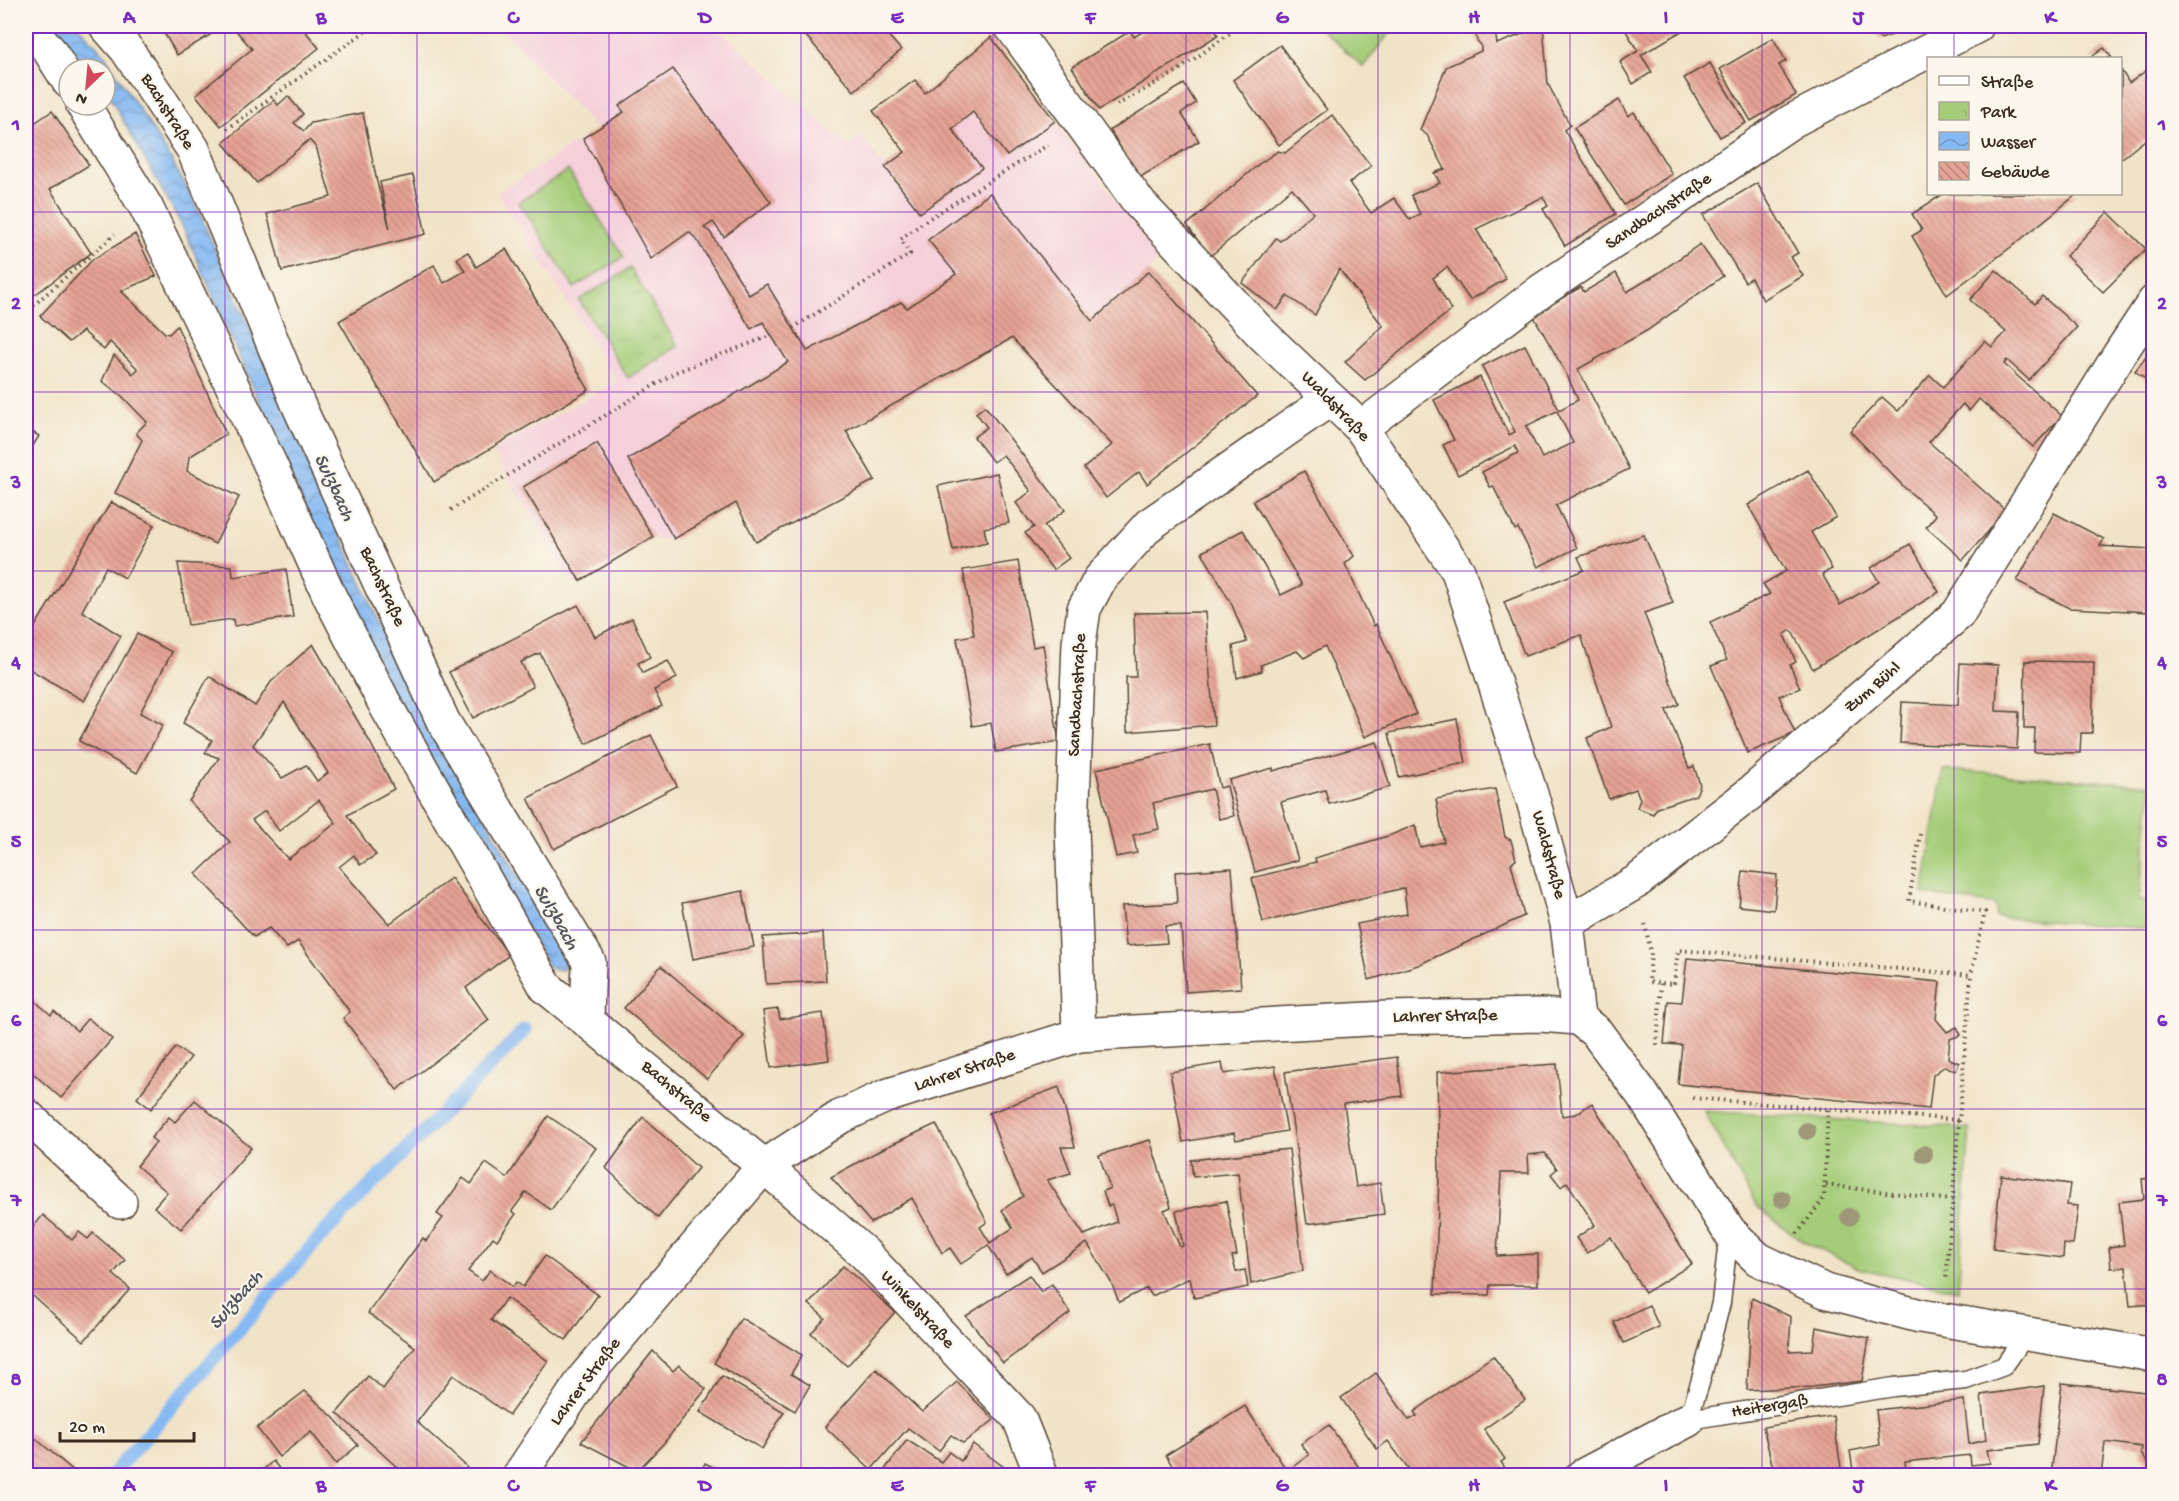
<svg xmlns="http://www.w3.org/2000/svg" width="2179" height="1501" font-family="'Gochi Hand',sans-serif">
<defs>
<pattern id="park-tufts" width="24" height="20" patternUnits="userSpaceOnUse" patternTransform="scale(1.5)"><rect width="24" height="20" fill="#a5cd79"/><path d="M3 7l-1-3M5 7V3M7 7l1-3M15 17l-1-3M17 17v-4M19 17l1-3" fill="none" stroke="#8fb068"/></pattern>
<pattern id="water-waves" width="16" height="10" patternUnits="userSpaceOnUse" patternTransform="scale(1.5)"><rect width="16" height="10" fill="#85b9f3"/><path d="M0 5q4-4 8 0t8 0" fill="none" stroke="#6e97c4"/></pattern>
<pattern id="building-back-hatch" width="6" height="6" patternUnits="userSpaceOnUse" patternTransform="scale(1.5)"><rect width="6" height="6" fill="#e6a294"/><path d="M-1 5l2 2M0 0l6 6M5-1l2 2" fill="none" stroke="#bc8478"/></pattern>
</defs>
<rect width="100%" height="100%" fill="#fbf7ec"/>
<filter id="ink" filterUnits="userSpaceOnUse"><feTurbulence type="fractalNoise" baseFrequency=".0167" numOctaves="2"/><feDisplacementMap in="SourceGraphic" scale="12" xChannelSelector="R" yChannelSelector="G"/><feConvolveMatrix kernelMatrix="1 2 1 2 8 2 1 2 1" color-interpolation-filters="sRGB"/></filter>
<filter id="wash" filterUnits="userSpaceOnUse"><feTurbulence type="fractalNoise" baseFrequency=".008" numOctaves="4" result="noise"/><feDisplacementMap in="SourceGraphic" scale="24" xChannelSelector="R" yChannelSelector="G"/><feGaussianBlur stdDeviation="1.35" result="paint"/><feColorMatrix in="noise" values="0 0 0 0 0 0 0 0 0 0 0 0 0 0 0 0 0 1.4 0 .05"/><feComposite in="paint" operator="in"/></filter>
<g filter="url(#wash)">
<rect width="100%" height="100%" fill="#f1e3c7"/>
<path fill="#f5cfda" d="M500 26H715L848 146 861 136 920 213 982 169 952 129 973 112 1007 156 1055 121 1121 205 1162 251 1149 272 1257 396 1147 484 1139 472 1106 498 1084 468 1112 445 1012 338 846 431 875 480 756 542 736 503 674 539 653 538 573 585 493 451 617 381 498 193 597 129Z"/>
<g fill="#a5cd79" stroke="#707c4c" stroke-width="1.5">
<path d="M1319 26H1395L1363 67Z"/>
<path d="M568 170 624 257 574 288 519 202Z"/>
<path d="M1943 770 2152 785 2139 901 2153 903V929L1996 917V905L1923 894Z"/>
<path d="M1704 1111 1970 1128 1958 1290 1858 1268 1804 1242 1757 1207Z"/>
</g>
<path fill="url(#park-tufts)" stroke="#707c4c" stroke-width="1.5" d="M630 268 678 346 628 378 579 300Z"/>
<path fill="url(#water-waves)" stroke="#607288" stroke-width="1.5" d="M50 26H78L103 53 166 151 194 201 377 618 500 844 569 964 562 970 550 968 404 720 310 519 184 229 105 88V69H89Z"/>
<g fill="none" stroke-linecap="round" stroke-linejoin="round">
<path stroke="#85b9f3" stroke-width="14" d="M111 1476 319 1238 525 1030"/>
</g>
<g id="blocks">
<g fill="url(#building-back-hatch)" fill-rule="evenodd">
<path d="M160 26H225L177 55Z"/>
<path d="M232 26H301L319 48 221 126 196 95 252 49Z"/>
<path d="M802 26H880L901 50 854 91 799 28Z"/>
<path d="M1152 26H1212L1218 35 1099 110 1072 67 1130 31 1134 37Z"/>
<path d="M1484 26 1495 30 1497 44 1543 26 1548 84 1570 125 1564 130 1616 214 1565 246 1543 209 1548 206 1543 197 1476 229 1506 279 1470 300 1447 267 1433 278 1451 310 1365 380 1345 362 1383 326 1339 269 1315 315 1287 296 1277 310 1242 283 1276 238 1280 241 1313 213 1292 188 1209 257 1187 225 1259 164 1278 151 1285 153 1332 115 1371 166 1349 183 1371 213 1394 198 1410 220 1420 214 1411 195 1440 183 1434 173 1445 169 1427 135 1420 130 1446 67 1481 51V45L1477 41 1476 35 1479 29Z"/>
<path d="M1623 26H1690L1641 55 1652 72 1633 84 1620 62 1638 51Z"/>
<path d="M1868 26H1918L1881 39Z"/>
<path d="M991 37 1055 121 1007 156 973 112 952 129 982 168 920 213 885 167 905 152 873 111 915 80 925 93Z"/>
<path d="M1773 38 1786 61 1779 65 1796 95 1751 121 1720 69Z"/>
<path d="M1280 45 1327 110 1279 145 1233 80Z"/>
<path d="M2104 48 2112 58H2090Z"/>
<path d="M1710 63 1746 123 1720 137 1684 78Z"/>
<path d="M2154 65V152L2145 140 2121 159V70L2129 83Z"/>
<path d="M673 69 771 202 724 237 713 222 704 228 710 232 749 295 767 284 807 351 901 302 907 308 956 274 928 240 990 193 1092 321 1149 271 1257 396 1147 484 1139 472 1106 498 1084 468 1112 445 1012 338 846 431 875 480 756 542 736 503 674 539 628 459 788 362 763 322 751 329 697 240 689 232 651 259 583 138 624 112 619 106Z"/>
<path d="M1184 84 1196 103 1181 113 1199 141 1139 178 1110 130Z"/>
<path d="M288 96 303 114 294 123 304 131 311 123 363 113 377 182 390 229 380 182 413 175 426 234 282 271 267 214 331 197 316 147 309 140 257 183 223 143 274 100 278 105Z"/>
<path d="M1619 100 1628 116 1634 112 1672 174 1624 205 1574 128Z"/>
<path d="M52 111 89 165 50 189 91 253 29 299 26 294V129Z"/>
<path d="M1757 183 1798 253 1791 257 1803 276 1763 300 1751 278 1745 282 1703 215Z"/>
<path d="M1943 194H2077L2015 244 1947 295 1912 236 1922 230 1912 214Z"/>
<path d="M2108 212 2146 249 2103 292 2066 256Z"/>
<path d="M135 234 156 276 121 291 165 333 169 334 177 326 226 434 189 457 187 471 239 497 215 544 115 493 142 440 136 433 147 422 122 396 102 381 114 355 133 374 138 369 110 342 104 350 83 331 69 342 40 316 93 259Z"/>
<path d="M1700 244 1723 276 1648 330 1578 369 1629 469 1556 505 1577 548 1538 567 1518 528 1515 530 1493 486 1490 487 1482 472 1518 453 1515 446 1458 475 1443 445 1454 440 1434 400 1480 377 1509 435 1515 432 1482 366 1525 345 1559 410 1526 426 1542 458 1573 443 1557 411 1578 400 1567 375 1533 315 1581 287 1584 292 1616 273 1627 292 1657 274Z"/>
<path d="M506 249 589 390 434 482 339 321 434 265 444 283 465 271 457 258 468 252 476 267Z"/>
<path d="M1996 270 2035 304 2042 296 2077 327 2029 380 2007 360 2004 364 2062 416 2033 447 1979 399 1969 411 1963 404 1929 442 2006 511 1963 560 1926 527 1936 515 1905 488 1850 431 1882 397 1898 411 1930 375 1943 387 1985 341 1992 347 2006 332 1970 300Z"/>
<path d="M2154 347V386L2135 371Z"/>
<path d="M985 406 1065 510 1044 526 1069 558 1053 570 1025 533 1034 527 1016 503 1031 491 1003 455 993 462 974 437 987 427 976 413Z"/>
<path d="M26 428 39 436 26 457Z"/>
<path d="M597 443 653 537 580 581 523 487Z"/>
<path d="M1808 470 1836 517 1811 532 1832 569 1822 574 1840 605 1879 582 1871 568 1910 544 1939 592 1813 669 1791 630 1784 635 1796 662 1790 665 1800 688 1779 696 1795 733 1748 753 1711 666 1727 660 1710 622 1770 594 1763 584 1786 571 1748 505Z"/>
<path d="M1304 471 1354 556 1345 564 1374 626 1376 624 1416 714 1365 737 1325 646 1304 658 1297 651 1261 665 1262 671 1237 678 1233 646 1247 642 1232 605 1202 552 1243 530 1281 595 1302 585 1253 501Z"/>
<path d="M997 473 1009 523 984 528 987 542 953 550 938 486Z"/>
<path d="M111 502 154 525 125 578 106 567 82 611 121 636 84 701 26 667V641Z"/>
<path d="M2054 513 2104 539 2100 546 2152 549 2150 612 2069 608 2017 581Z"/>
<path d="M1644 535 1673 603 1644 613 1679 704 1666 710 1689 768 1694 766 1700 785 1696 795 1657 808 1653 814 1637 808 1640 799 1636 789 1609 799 1587 738 1611 727 1581 635 1525 656 1504 602 1584 570 1578 557Z"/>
<path d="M1018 561 1033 647 1043 645 1059 742 996 752 991 723 972 726 957 638 974 635 963 570Z"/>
<path d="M178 563 232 566 233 577 286 569 293 617 234 626 233 619 188 625Z"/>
<path d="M578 605 595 637 632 618 650 657 638 663 643 673 668 661 677 678 654 690 662 706 586 744 540 653 521 662 533 687 473 718 449 672Z"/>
<path d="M1205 612 1214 725 1127 732 1126 677H1136L1134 613Z"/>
<path d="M137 634 172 652 140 713 163 725 137 773 79 741Z"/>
<path d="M313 644 370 742 394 789 347 815 376 855 360 865 354 855 339 867 389 924 451 878 509 955 466 988 489 1020 397 1090 343 1018 350 1012 298 941 287 948 269 928 254 937 196 874 230 842 189 801 219 758 205 753 212 740 183 723 209 676 255 706 271 682ZM284 702 328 773 317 781 306 765 282 778 253 745ZM319 800 336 823 288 859 252 820 265 811 279 831Z"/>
<path d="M2025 661 2094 662 2092 733H2081L2080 753 2034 752 2035 728H2024Z"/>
<path d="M1960 663 1998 665 1996 711 2019 712 2017 749 1900 743 1902 702 1958 705Z"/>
<path d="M1457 719 1466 763 1399 777 1389 733Z"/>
<path d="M651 735 677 786 554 849 528 798Z"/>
<path d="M1377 742 1390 787 1329 804 1325 790 1281 802 1298 860 1255 872 1229 780 1273 768V771Z"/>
<path d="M1210 744 1220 788 1227 786 1234 816 1219 819 1212 789 1153 803 1159 829 1133 835 1137 853 1116 857 1096 769Z"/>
<path d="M1495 789 1505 837 1511 840 1516 860 1511 863 1524 916 1418 965 1369 980 1357 924 1407 914 1404 888 1263 922 1252 878 1316 862 1315 858 1391 835 1415 825 1420 847 1444 842 1436 799Z"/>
<path d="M1232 868 1241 988 1186 992 1181 926H1165L1167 943 1126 946 1122 906 1177 903 1175 872Z"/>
<path d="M1743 871 1777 875 1774 910 1739 906Z"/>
<path d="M743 891 754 947 693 959 682 903Z"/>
<path d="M823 933 826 981 766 984 763 937Z"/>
<path d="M1687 958 1940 982 1936 1019 1947 1032 1957 1027 1961 1035 1950 1039 1948 1058 1959 1063 1956 1071 1945 1066 1933 1075 1929 1109 1678 1084 1682 1045 1664 1044 1668 1001 1682 1002Z"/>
<path d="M661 966 744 1036 707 1079 624 1008Z"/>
<path d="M26 993 51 1015 54 1011 77 1031 88 1018 112 1039 61 1098 26 1067Z"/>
<path d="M778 1009 780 1019 823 1013 829 1060 771 1068 763 1011Z"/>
<path d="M176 1047 191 1057 151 1109 137 1098Z"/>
<path d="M1397 1057 1402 1096 1344 1104 1356 1187 1380 1183 1384 1214 1307 1224 1285 1072Z"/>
<path d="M1222 1063 1224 1074 1275 1066 1287 1131 1236 1140 1234 1133 1183 1142 1170 1072Z"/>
<path d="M1557 1064 1562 1116 1576 1114 1592 1103 1692 1264 1645 1293 1611 1237 1587 1253 1576 1238 1595 1225 1567 1182 1561 1187 1551 1174 1557 1169 1545 1153 1528 1155 1529 1173H1501L1497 1256 1538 1254V1285H1490L1489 1295 1435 1294 1439 1175 1437 1072Z"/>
<path d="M1059 1087 1075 1147H1061L1071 1173 1047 1180 1084 1235 1117 1222 1112 1205 1108 1206 1103 1191 1110 1188 1099 1155 1150 1140 1171 1207 1164 1210 1180 1247 1183 1246 1176 1211 1226 1201 1237 1255 1232 1256 1236 1272 1245 1270 1248 1287 1194 1298 1190 1278 1152 1296 1147 1288 1119 1302 1111 1282 1087 1243 1042 1272 1032 1257 1006 1274 988 1245 961 1264 950 1248 942 1253 912 1198 871 1223 831 1177 884 1148 936 1124 987 1222 980 1227 990 1243 1013 1228 1002 1210 1023 1196 1007 1163 989 1113Z"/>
<path d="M195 1100 251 1148 181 1229 154 1207 167 1192 137 1166 156 1142 151 1138 169 1117 175 1122Z"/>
<path d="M548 1116 596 1148 551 1210 526 1192 512 1211 516 1214 497 1240 493 1237 468 1271 482 1281 490 1270 513 1287 516 1282 523 1287 545 1256 598 1295 566 1340 506 1298 491 1320 548 1361 509 1415 453 1375 417 1422 467 1467 460 1476H407L337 1413 368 1376 383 1389 415 1347 368 1313 423 1238 426 1241 443 1218 437 1214 463 1178 471 1184 486 1163 507 1178Z"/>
<path d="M643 1117 698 1168 658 1218 606 1168Z"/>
<path d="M1289 1149 1303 1271 1251 1284 1238 1173 1193 1177 1191 1160Z"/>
<path d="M2001 1175 2070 1184 2067 1205 2078 1206 2073 1245 2064 1244 2063 1258 1993 1249Z"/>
<path d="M2154 1178V1257L2150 1258 2152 1278 2154 1277V1304L2130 1306 2126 1267 2111 1268 2109 1247 2124 1245 2119 1202 2144 1199 2142 1179Z"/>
<path d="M43 1215 72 1240 79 1232 88 1239 93 1233 125 1260 113 1274 130 1289 84 1341 26 1290V1236Z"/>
<path d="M843 1266 895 1312 847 1366 811 1333 825 1318 809 1304Z"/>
<path d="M1029 1275 1041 1292 1052 1284 1070 1313 1003 1363 966 1316Z"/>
<path d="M1752 1298 1791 1317 1789 1351 1813 1350 1816 1327 1869 1338 1862 1381 1813 1387 1747 1390Z"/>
<path d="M1649 1305 1659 1327 1624 1343 1614 1322Z"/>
<path d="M741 1318 802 1355 791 1374 810 1385 795 1411 714 1363Z"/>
<path d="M653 1351 673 1371 679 1365 706 1389 664 1443 637 1471 581 1442Z"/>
<path d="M1493 1356 1525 1400 1484 1429 1505 1459 1501 1462 1510 1476H1414L1388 1441 1377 1449 1341 1398 1376 1373 1409 1420 1417 1416 1414 1412Z"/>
<path d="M876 1369 922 1412 957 1382 994 1420 963 1443 951 1435 939 1451 908 1428 871 1470 825 1427Z"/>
<path d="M722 1376 784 1412 762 1449 700 1412Z"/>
<path d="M2062 1383 2154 1393V1463H2148L2141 1454 2142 1447 2105 1442 2101 1476H2051Z"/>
<path d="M2044 1386 2038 1444 1987 1450 1990 1463 1971 1465 1970 1455 1905 1462 1907 1476H1854L1850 1451 1880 1445 1876 1410 1964 1400 1969 1444 1986 1440 1981 1395Z"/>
<path d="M305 1391 333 1417 358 1445 336 1464 311 1432 279 1457 257 1428Z"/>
<path d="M1245 1406 1287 1471 1309 1455 1301 1444 1329 1425 1365 1476H1178L1166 1455Z"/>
<path d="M1833 1416 1841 1468 1795 1476H1775L1763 1427Z"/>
<path d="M28 1432 76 1473 74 1476H26V1436Z"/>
<path d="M907 1440 941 1462 949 1452 961 1461 973 1444 1016 1476H880Z"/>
<path d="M273 1461 285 1476H256Z"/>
<path d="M705 1463 730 1476H699Z"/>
</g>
</g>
</g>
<g filter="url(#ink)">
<use href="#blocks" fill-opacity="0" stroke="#564637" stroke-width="1.5"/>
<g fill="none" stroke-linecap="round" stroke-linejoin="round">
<g stroke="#564637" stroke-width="21">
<path id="service" d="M1729 1231 1721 1303 1700 1383 1688 1420 1894 1387 1966 1380 2004 1366 2026 1334"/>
</g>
<g stroke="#564637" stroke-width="36">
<g id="minor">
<path d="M28 26 49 50 69 82"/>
<path d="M106 26 127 50 193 149 298 404 443 721 589 962 587 1018"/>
<path d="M1011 26 1140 204 1262 334 1361 428 1458 571 1533 800 1567 923 1578 1018"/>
<path d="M83 105 146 207 270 464 330 597 386 706 546 987 764 1166 864 1253 1019 1418 1042 1476"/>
<path d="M1361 428 1541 291 1792 121 1977 26"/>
<path d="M1567 923 1636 882 1748 795 1958 614 2119 355 2154 302"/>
<path d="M1079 1035 1072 827 1079 643 1084 609 1100 579 1149 525 1329 400"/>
<path d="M26 1115 120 1202"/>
<path d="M1582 1476 1688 1420"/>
</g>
</g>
<g stroke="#564637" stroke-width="36">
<path id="tertiary" d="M519 1476 585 1377 764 1166 840 1117 886 1096 1079 1035 1387 1018 1540 1015 1578 1018 1597 1033 1642 1094 1729 1231 1758 1259 1825 1291 1920 1316 2154 1355"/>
</g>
<g stroke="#564637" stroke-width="4" stroke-dasharray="1.5 4.5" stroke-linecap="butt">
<path d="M1117 105 1176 72 1240 26"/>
<path d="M227 129 373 26"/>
<path d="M26 315 36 303 115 234"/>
<path d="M793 328 910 254 901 239 925 221 1048 145"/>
<path d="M451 510 676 372 772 335"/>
<path d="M1920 834 1909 901 1985 912 1971 975"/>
<path d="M1645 924 1651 953 1649 982 1674 984 1678 950 1971 975 1946 1280"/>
<path d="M1657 1045 1661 983"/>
<path d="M1693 1098 1958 1120"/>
<path d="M1826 1185 1952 1200"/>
<path d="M1797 1234 1824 1198 1828 1109"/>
</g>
<use href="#service" stroke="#fff" stroke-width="18"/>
<use href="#minor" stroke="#fff" stroke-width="33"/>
<use href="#tertiary" stroke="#fff" stroke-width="33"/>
</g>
<g fill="#9e9879">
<circle cx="1807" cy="1131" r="9"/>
<circle cx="1924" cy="1154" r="9"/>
<circle cx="1782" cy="1199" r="9"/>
<circle cx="1849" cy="1217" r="9"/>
</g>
</g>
<path fill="none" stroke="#7b2cbf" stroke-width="1.5" stroke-opacity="0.55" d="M225 26V1476M417 26V1476M609 26V1476M801 26V1476M993 26V1476M1186 26V1476M1378 26V1476M1570 26V1476M1762 26V1476M1954 26V58M1954 194V1476M26 212H2154M26 392H2154M26 571H2154M26 750H2154M26 930H2154M26 1109H2154M26 1289H2154"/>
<g text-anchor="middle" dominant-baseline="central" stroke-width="4.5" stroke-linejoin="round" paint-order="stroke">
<g font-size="18" fill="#3b2a1e" stroke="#fbf7ec">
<text transform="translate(167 112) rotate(58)">Bachstraße</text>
<text transform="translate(1659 212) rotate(-34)">Sandbachstraße</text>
<text transform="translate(1335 407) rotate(46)">Waldstraße</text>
<text transform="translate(382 587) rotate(65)">Bachstraße</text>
<text transform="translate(1873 688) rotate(-41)">Zum Bühl</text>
<text transform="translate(1078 695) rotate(-87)">Sandbachstraße</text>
<text transform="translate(1548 855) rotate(75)">Waldstraße</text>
<text transform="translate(1445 1017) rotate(-1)">Lahrer Straße</text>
<text transform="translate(965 1071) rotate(-18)">Lahrer Straße</text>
<text transform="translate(676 1092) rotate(40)">Bachstraße</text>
<text transform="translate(917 1310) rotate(47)">Winkelstraße</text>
<text transform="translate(586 1382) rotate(-53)">Lahrer Straße</text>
<text transform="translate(1770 1407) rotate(-9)">Heitergaß</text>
</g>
<g font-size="20" font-style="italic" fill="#51555e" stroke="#fbf7ec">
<text transform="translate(333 488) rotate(65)">Sulzbach</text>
<text transform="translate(555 918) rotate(60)">Sulzbach</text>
<text transform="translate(237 1301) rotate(-49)">Sulzbach</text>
</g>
</g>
<rect width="2179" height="1501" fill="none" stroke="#fbf7ec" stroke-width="66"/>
<rect x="1927" y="57" width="195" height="138" fill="#fbf7ec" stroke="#aea59a" stroke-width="1.5"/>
<rect x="1939" y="76" width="30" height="9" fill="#ffffff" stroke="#aea59a" stroke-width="1.5"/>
<text x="1981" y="87" font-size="18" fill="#3b2a1e">Straße</text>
<rect x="1939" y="102" width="30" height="18" fill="url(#park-tufts)" stroke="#aea59a" stroke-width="1.5"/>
<text x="1981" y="117" font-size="18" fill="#3b2a1e">Park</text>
<rect x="1939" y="132" width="30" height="18" fill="url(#water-waves)" stroke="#aea59a" stroke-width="1.5"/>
<text x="1981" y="147" font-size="18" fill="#3b2a1e">Wasser</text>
<rect x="1939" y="162" width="30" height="18" fill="url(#building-back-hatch)" stroke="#aea59a" stroke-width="1.5"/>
<text x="1981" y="177" font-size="18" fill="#3b2a1e">Gebäude</text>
<g transform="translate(87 87) rotate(206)"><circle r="28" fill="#fbf7ec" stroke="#aea59a" stroke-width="1.5"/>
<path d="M0-4.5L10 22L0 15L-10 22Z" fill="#d1495b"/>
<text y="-9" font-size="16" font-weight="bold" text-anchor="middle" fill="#3b2a1e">N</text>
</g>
<path d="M60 1432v9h134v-9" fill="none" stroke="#3b2a1e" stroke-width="3"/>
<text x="69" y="1432" font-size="18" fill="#3b2a1e" stroke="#fbf7ec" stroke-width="4.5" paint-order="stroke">20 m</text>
<rect x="33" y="33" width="2113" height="1435" fill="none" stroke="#7b2cbf" stroke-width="2"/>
<g font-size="20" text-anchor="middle" font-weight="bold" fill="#7b2cbf">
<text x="129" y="23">A</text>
<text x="321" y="23">B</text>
<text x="513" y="23">C</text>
<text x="705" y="23">D</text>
<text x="897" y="23">E</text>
<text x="1090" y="23">F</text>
<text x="1282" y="23">G</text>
<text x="1474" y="23">H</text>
<text x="1666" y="23">I</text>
<text x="1858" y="23">J</text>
<text x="2050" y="23">K</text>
<text x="16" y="130">1</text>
<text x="2162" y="130">1</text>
<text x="16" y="309">2</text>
<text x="2162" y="309">2</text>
<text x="16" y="488">3</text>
<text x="2162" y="488">3</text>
<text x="16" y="668">4</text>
<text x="2162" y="668">4</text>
<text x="16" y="847">5</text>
<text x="2162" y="847">5</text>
<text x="16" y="1026">6</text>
<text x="2162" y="1026">6</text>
<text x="16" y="1206">7</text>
<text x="2162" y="1206">7</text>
<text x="16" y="1385">8</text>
<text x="2162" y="1385">8</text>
<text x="129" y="1491">A</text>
<text x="321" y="1491">B</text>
<text x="513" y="1491">C</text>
<text x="705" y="1491">D</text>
<text x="897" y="1491">E</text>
<text x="1090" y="1491">F</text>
<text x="1282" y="1491">G</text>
<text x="1474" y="1491">H</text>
<text x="1666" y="1491">I</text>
<text x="1858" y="1491">J</text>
<text x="2050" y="1491">K</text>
</g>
</svg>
